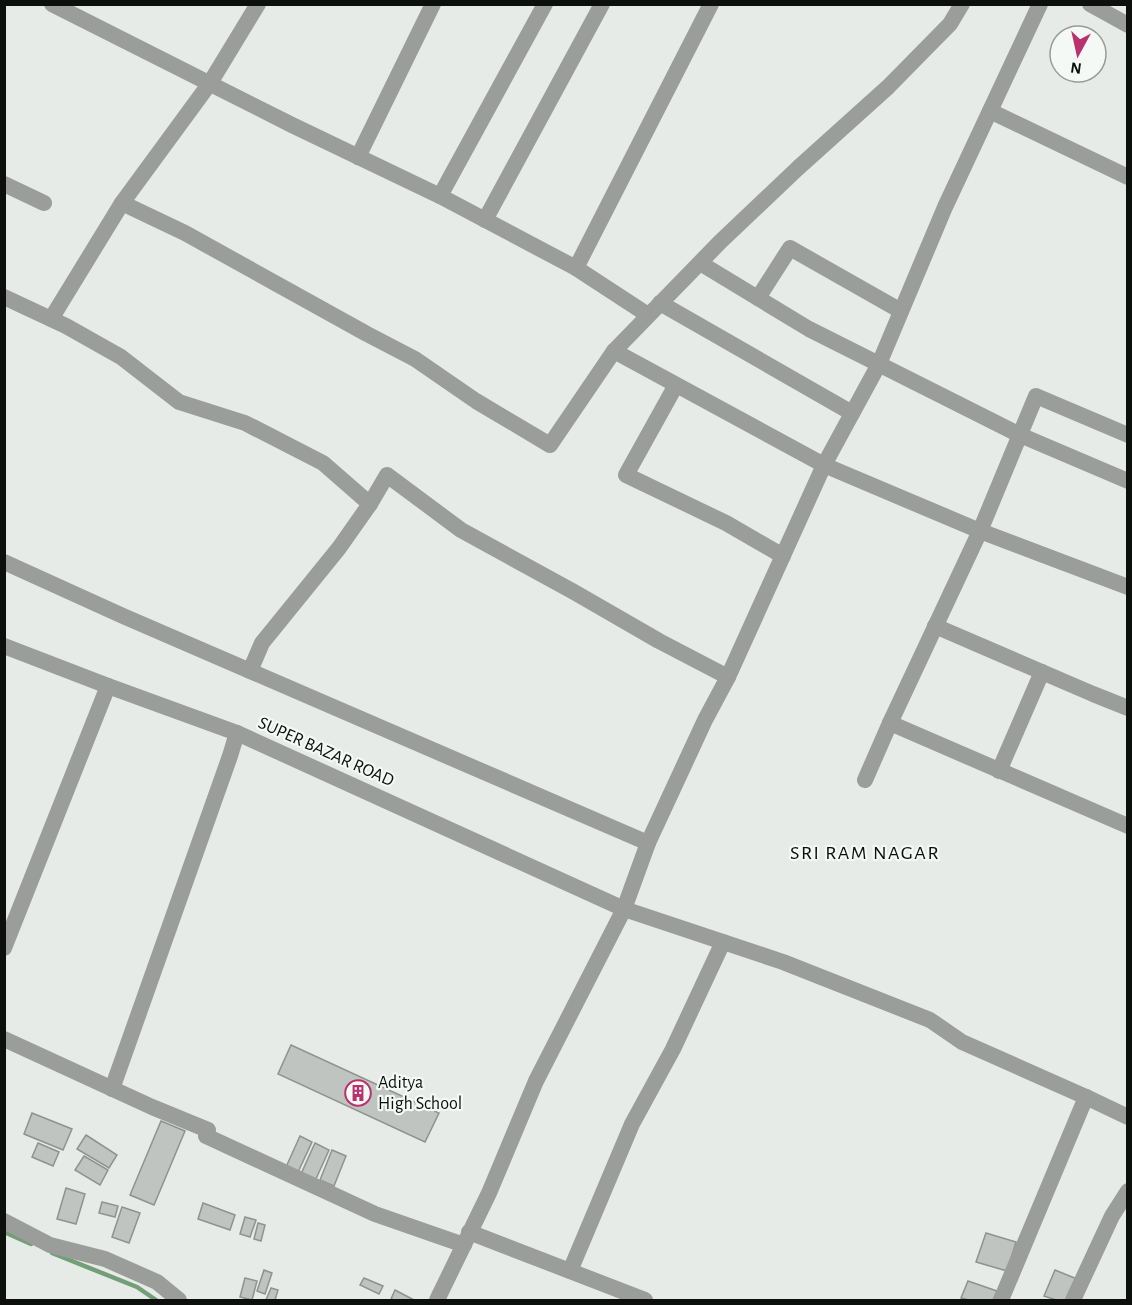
<svg xmlns="http://www.w3.org/2000/svg" width="1132" height="1305" font-family="'Alegreya Sans',sans-serif">
<rect width="100%" height="100%" fill="#e7ebe7"/>
<g fill="none" stroke-linecap="round" stroke-linejoin="round">
<g stroke="#729e78" stroke-width="4.5">
<path d="M4 1232 31 1244"/>
<path d="M52 1253 137 1287 156 1300"/>
</g>
</g>
<g fill="#c0c4c0" stroke="#8e938f" stroke-width="1.5">
<path d="M291 1045 439 1113 425 1142 278 1074Z"/>
<path d="M32 1113 72 1129 63 1150 24 1134Z"/>
<path d="M161 1121 185 1131 154 1205 130 1195Z"/>
<path d="M86 1135 117 1155 109 1168 77 1149Z"/>
<path d="M300 1136 312 1142 298 1172 286 1167Z"/>
<path d="M38 1143 59 1152 53 1166 32 1157Z"/>
<path d="M315 1143 329 1150 315 1181 301 1174Z"/>
<path d="M332 1150 346 1156 334 1186 320 1180Z"/>
<path d="M84 1156 108 1170 100 1185 75 1170Z"/>
<path d="M66 1188 85 1194 76 1224 57 1219Z"/>
<path d="M102 1202 118 1206 115 1217 99 1213Z"/>
<path d="M203 1203 235 1215 230 1230 198 1219Z"/>
<path d="M122 1207 140 1213 129 1243 112 1237Z"/>
<path d="M245 1217 256 1220 250 1237 240 1234Z"/>
<path d="M258 1223 265 1225 261 1241 254 1239Z"/>
<path d="M986 1233 1016 1242 1007 1271 976 1262Z"/>
<path d="M264 1270 272 1273 265 1294 257 1291Z"/>
<path d="M1055 1270 1077 1279 1068 1300H1056L1044 1296Z"/>
<path d="M245 1278 257 1281 252 1300 240 1297Z"/>
<path d="M364 1278 383 1286 379 1294 360 1285Z"/>
<path d="M968 1281 997 1291 993 1300H969L961 1298Z"/>
<path d="M271 1288 278 1290 275 1300H266Z"/>
<path d="M395 1290 414 1300H395L391 1299Z"/>
</g>
<g fill="none" stroke-linecap="round" stroke-linejoin="round">
<g stroke="#9b9d9b" stroke-width="16">
<path d="M52 4 292 125 440 196 576 268 711 4"/>
<path d="M1090 4 1128 25"/>
<path d="M990 111 1128 177"/>
<path d="M358 157 433 4"/>
<path d="M4 184 44 203"/>
<path d="M440 196 545 4"/>
<path d="M122 203 210 83 258 4"/>
<path d="M485 220 602 4"/>
<path d="M700 263 809 329 1020 435 1128 481"/>
<path d="M576 268 648 315"/>
<path d="M4 297 66 326 121 357 179 402 245 423 323 463 370 504 387 475 461 530 574 592 659 641 728 677"/>
<path d="M758 298 790 248 901 311"/>
<path d="M660 303 852 413"/>
<path d="M51 319 122 203 185 233 367 334 415 359 476 401 550 445 614 351 720 242 798 168 888 87 950 24 962 4"/>
<path d="M614 351 824 465 980 531 1128 587"/>
<path d="M676 385 626 475 726 523 783 556"/>
<path d="M4 562 123 616 648 843"/>
<path d="M935 626 1093 694 1128 708"/>
<path d="M4 646 108 686 237 733 624 909 783 962 930 1020 962 1042 1086 1097 1128 1117"/>
<path d="M250 671 262 643 339 548 370 504"/>
<path d="M890 723 1128 826"/>
<path d="M999 771 1042 672"/>
<path d="M865 780 890 723 980 531 1036 396 1128 435"/>
<path d="M4 948 108 686"/>
<path d="M4 1039 152 1107 208 1130 206 1136 375 1214 464 1245"/>
<path d="M112 1089 230 756 237 733"/>
<path d="M4 1221 50 1245 105 1259 157 1282 179 1300"/>
<path d="M469 1232 645 1300"/>
<path d="M570 1271 632 1124 673 1049 723 942"/>
<path d="M437 1300 489 1193 536 1081 624 909 648 843 705 720 728 677 824 465 879 364 945 207 1040 4"/>
<path d="M1001 1300 1086 1097"/>
<path d="M1073 1300 1112 1216 1128 1191"/>
</g>
</g>
<defs>
<g id="building-ring" transform="scale(1.35)"><circle r="9.5" fill="#f4f9f5" stroke="#ba316e" stroke-width="1.5"/><path d="M-4-6H4V6H1V3H-1V6H-4ZM-2.5-4.3h1.7v1.8h-1.7ZM.8-4.3h1.7v1.8H.8ZM-2.5-1h1.7V.8h-1.7ZM.8-1h1.7V.8H.8Z" fill="#ba316e"/></g>
</defs>
<g fill-rule="evenodd">
<use href="#building-ring" x="358" y="1093"/>
</g>
<g text-anchor="middle" dominant-baseline="central" stroke-width="4.5" stroke-linejoin="round" paint-order="stroke">
<g font-size="18" fill="#0d0f0d" stroke="#f4f9f5">
<text transform="translate(326 752) rotate(24)">SUPER BAZAR ROAD</text>
</g>
<g font-size="18" fill="#0d0f0d" stroke="#f4f9f5" text-anchor="start">
<text x="378" y="1083">Aditya<tspan x="378" dy="21">High School</tspan></text>
</g>
<g font-size="20" letter-spacing="1.5" fill="#0d0f0d" stroke="#f4f9f5">
<text x="865" y="853">SRI RAM NAGAR</text>
</g>
</g>
<rect width="1132" height="1305" fill="none" stroke="#0d0f0d" stroke-width="12"/>
<g transform="translate(1078 54) rotate(188)"><circle r="28" fill="#f4f9f5" stroke="#989b98" stroke-width="1.5"/>
<path d="M0-4.5L10 22L0 15L-10 22Z" fill="#ba316e"/>
<text y="-9" font-size="16" font-weight="bold" text-anchor="middle" fill="#0d0f0d">N</text>
</g>
</svg>
